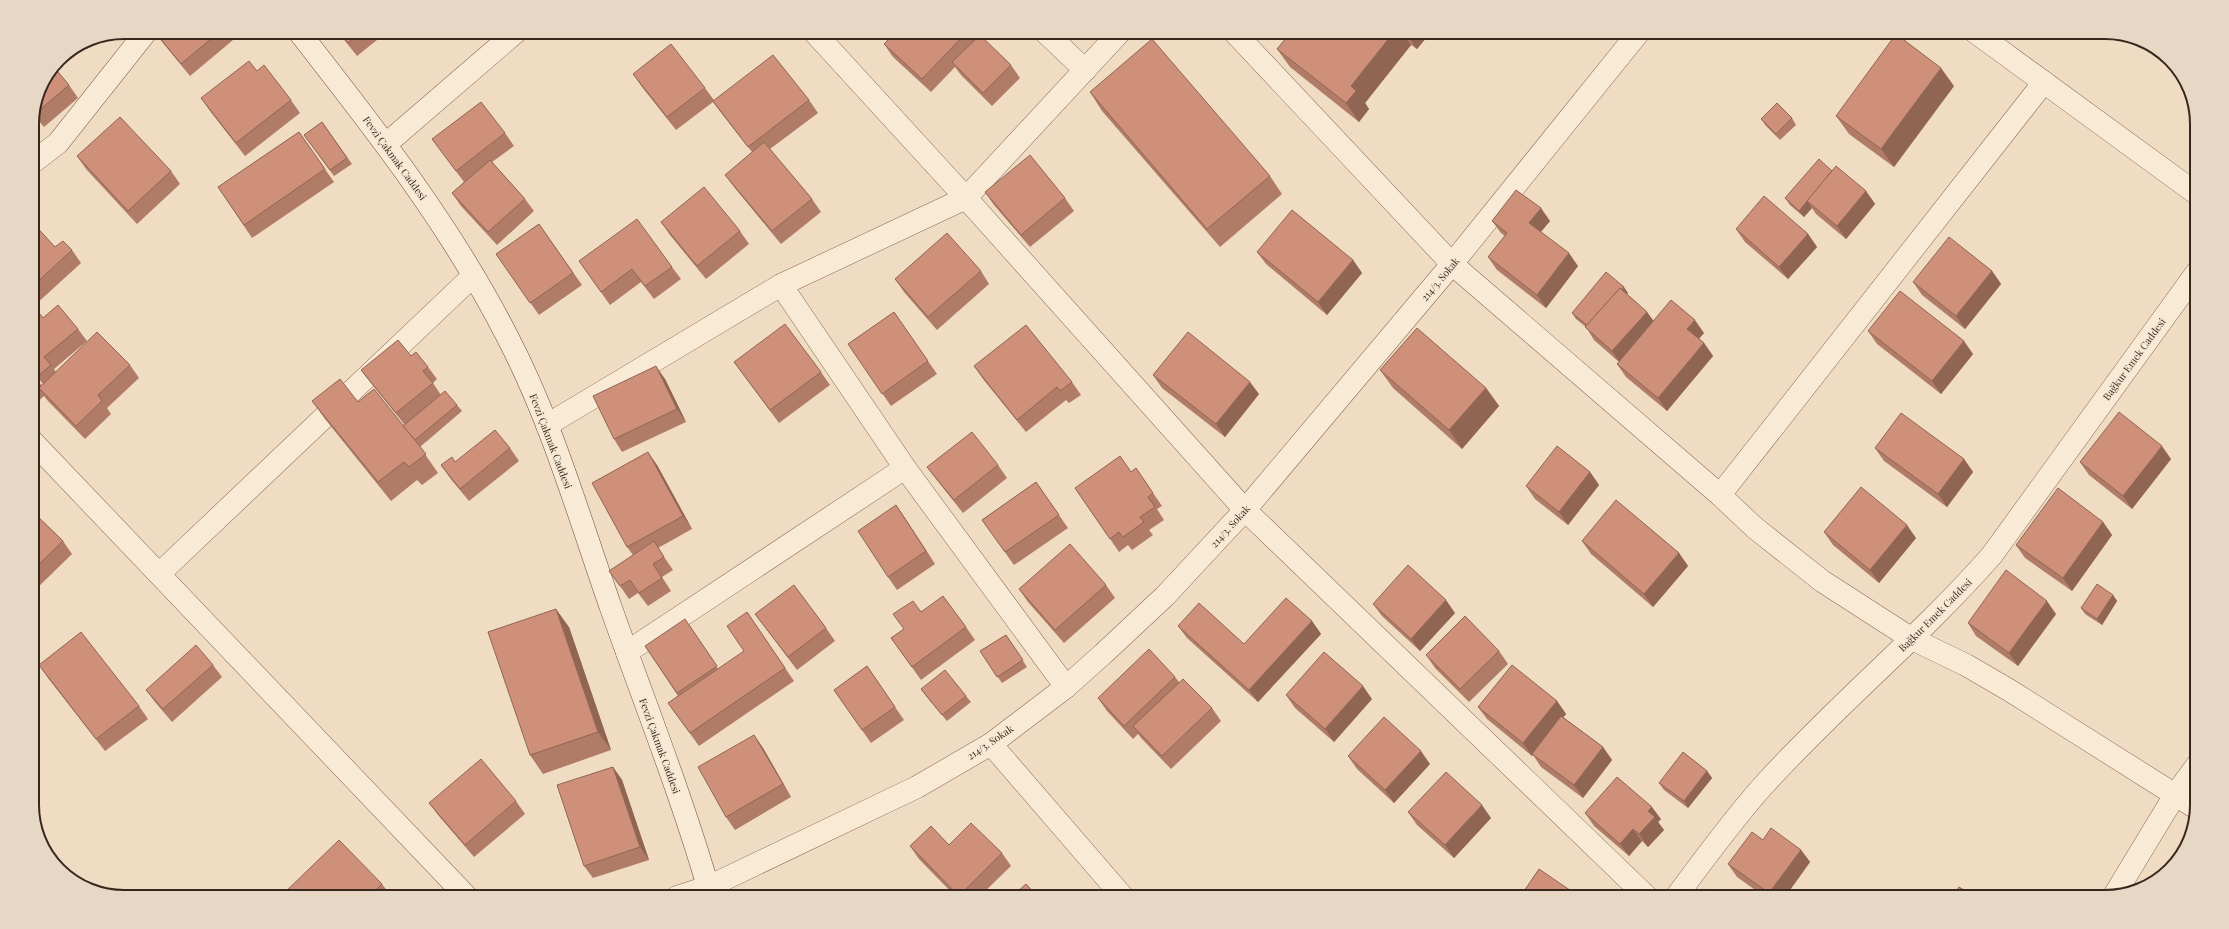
<svg xmlns="http://www.w3.org/2000/svg" width="2229" height="929" font-family="'Playfair Display',serif">
<rect width="100%" height="100%" fill="#efdcc3"/>
<g fill="none" stroke-linecap="round" stroke-linejoin="round">
<g stroke="#896c59" stroke-width="23">
<g id="minor">
<path d="M814 32 966 198 1245 510 1647 897"/>
<path d="M1045 32 1085 70"/>
<path d="M1234 32 1452 264 1720 495 1755 528 1822 581 1912 639 1966 665 2009 690 2196 808"/>
<path d="M1975 32 2197 194"/>
<path d="M386 144 516 32"/>
<path d="M32 163 58 143 146 32"/>
<path d="M781 285 905 468 1066 687"/>
<path d="M547 425 781 285 966 198 1120 32"/>
<path d="M32 441 467 897"/>
<path d="M1720 495 2044 82"/>
<path d="M159 574 473 276"/>
<path d="M627 652 905 468"/>
<path d="M991 744 1123 897"/>
<path d="M2115 894 2175 795 2197 765"/>
<path d="M677 897 708 887 917 787 991 744 1066 687 1103 654 1165 596 1245 510 1452 264 1639 32"/>
</g>
</g>
<g stroke="#896c59" stroke-width="23">
<path id="tertiary" d="M1676 897C1704 859 1731 822 1762 787 1835 706 1920 637 1992 555L2197 272"/>
</g>
<g stroke="#6b4d3c" stroke-width="23">
<path id="secondary" d="M299 32C375 129 451 226 507 336 552 422 579 517 611 608 645 704 683 799 711 897"/>
</g>
<use href="#minor" stroke="#f9ead6" stroke-width="22"/>
<use href="#tertiary" stroke="#f9ead6" stroke-width="22"/>
<use href="#secondary" stroke="#f9ead6" stroke-width="22"/>
</g>
<g fill="#b17c67">
<path d="M154 32H238L239 35 190 76Z"/>
<path d="M338 32H387L357 56Z"/>
<path d="M461 32H466L463 34Z"/>
<path d="M896 32H972L976 38 1011 65 1020 78 992 106 961 75 955 67 931 92 893 57 884 44Z"/>
<path d="M1291 32H1431L1417 49 1411 45 1365 103 1369 109 1359 122 1290 67 1277 49Z"/>
<path d="M97 37 88 46 84 42 89 39Z"/>
<path d="M71 51 57 64 56 63 59 59Z"/>
<path d="M257 71 291 100 300 113 245 156 210 111 201 98Z"/>
<path d="M633 74 705 88 714 100H809L818 113 770 149 812 199 821 212 781 244 734 187 725 175 752 152 722 114 713 102 676 130 642 87Z"/>
<path d="M69 85 78 98 44 127 33 114 39 89Z"/>
<path d="M1954 86 1894 167 1849 134 1836 116Z"/>
<path d="M1090 92 1270 176 1282 194 1220 247 1102 111Z"/>
<path d="M1792 118 1796 125 1780 140 1766 126 1761 119Z"/>
<path d="M322 122 352 164 334 176 304 135Z"/>
<path d="M299 132 334 182 252 238 218 187Z"/>
<path d="M505 133 514 146 492 162 525 199 534 211 497 245 461 206 452 193 464 182 432 139Z"/>
<path d="M77 156 171 171 180 184 137 224 86 169Z"/>
<path d="M1832 171 1866 191 1875 204 1846 239 1816 214 1812 208 1804 217 1790 205 1785 198Z"/>
<path d="M985 192 1065 198 1074 211 1030 247 994 205Z"/>
<path d="M1492 221H1550L1541 232 1578 266 1546 308 1497 270 1488 257 1505 236 1501 233Z"/>
<path d="M32 222 55 247 72 250 81 263 34 306 43 318 78 329 87 341 54 369 56 372 130 365 139 378 107 408 111 414 85 439 48 401 44 396 32 407V374L38 380 42 386 43 384 32 371Z"/>
<path d="M661 222 740 231 749 244 706 279 670 235Z"/>
<path d="M539 224 582 285 539 315 496 254Z"/>
<path d="M1736 229 1808 234 1817 247 1788 279 1745 242Z"/>
<path d="M1257 252 1353 260 1362 273 1327 315 1266 264Z"/>
<path d="M579 261 672 267 681 279 654 299 641 282 610 305Z"/>
<path d="M981 271 989 284 937 330 904 292 895 279Z"/>
<path d="M1992 271 2001 284 1965 329 1922 295 1913 282Z"/>
<path d="M1628 293 1627 294 1647 312 1653 321 1704 333 1699 339 1704 343 1713 356 1667 411 1626 377 1617 364 1619 362 1594 340 1586 327 1576 319 1572 313Z"/>
<path d="M894 312 937 374 891 406 848 344Z"/>
<path d="M1868 331 1973 354 1941 394 1877 344Z"/>
<path d="M411 356 428 367 437 379 433 383 441 395 457 405 462 411 420 447 438 473 422 485 417 480 391 501 325 419 312 401 358 402 403 426 404 424 370 382 361 370Z"/>
<path d="M734 362 821 372 830 385 779 423Z"/>
<path d="M974 366 1072 382 1081 395 1069 403 1066 400 1026 432 983 379Z"/>
<path d="M1380 370 1486 388 1499 406 1462 449 1393 388Z"/>
<path d="M1153 375 1259 394 1225 437 1162 388Z"/>
<path d="M665 379 686 422 622 452 614 439Z"/>
<path d="M510 448 519 461 469 501 450 478 441 465Z"/>
<path d="M1875 448 1964 459 1973 472 1947 507 1884 461Z"/>
<path d="M2171 459 2132 509 2089 475 2080 462Z"/>
<path d="M657 465 692 529 658 548 673 570 662 577 671 591 648 606 638 593 629 599 620 586 633 555 627 547Z"/>
<path d="M998 465 1007 478 963 513 936 479 927 467Z"/>
<path d="M1136 468 1162 506 1157 509 1164 520 1149 530 1153 535 1132 550 1128 545 1119 552 1075 488 1131 472Z"/>
<path d="M1590 472 1599 485 1568 525 1535 499 1526 486Z"/>
<path d="M1036 482 1068 528 1014 565 982 520Z"/>
<path d="M896 505 935 564 897 590 888 577Z"/>
<path d="M32 511 63 541 72 554 32 593Z"/>
<path d="M2103 522 2112 535 2072 591 2025 558 2016 545Z"/>
<path d="M1824 532 1916 538 1879 583 1833 545Z"/>
<path d="M1582 541 1679 553 1688 566 1653 607 1591 554Z"/>
<path d="M1106 585 1115 598 1064 643 1028 602 1019 589Z"/>
<path d="M2113 595 2117 601 2102 625 2085 614 2081 608Z"/>
<path d="M1373 604 1455 613 1420 651 1382 616Z"/>
<path d="M747 612 794 681 699 746 668 703 678 696 645 646 694 632 718 669 744 651Z"/>
<path d="M921 612 966 627 975 640 921 680 891 638 904 629Z"/>
<path d="M755 614 826 628 835 641 797 670Z"/>
<path d="M2056 614 2018 666 1976 636 1968 623Z"/>
<path d="M1312 621 1321 634 1258 702 1187 638 1178 626 1244 644Z"/>
<path d="M569 627 611 750 543 774 530 755Z"/>
<path d="M1006 635 1027 667 1002 683 980 651Z"/>
<path d="M1499 651 1508 664 1469 702 1435 668 1426 655Z"/>
<path d="M32 653 35 657 32 659Z"/>
<path d="M39 665 139 706 148 719 105 751 48 678Z"/>
<path d="M213 665 222 677 172 722 155 702 146 690Z"/>
<path d="M867 666 904 720 871 743 834 690Z"/>
<path d="M1175 677 1179 682 1212 708 1221 721 1171 769 1142 739 1138 734 1133 739 1107 711 1098 698Z"/>
<path d="M921 689 966 696 971 702 947 721 926 696Z"/>
<path d="M1286 695 1372 699 1334 742 1295 708Z"/>
<path d="M1557 701 1566 714 1563 717 1603 747 1612 760 1583 798 1541 767 1533 755 1532 756 1487 719 1478 707Z"/>
<path d="M754 735 763 748 791 797 735 830 726 817Z"/>
<path d="M1348 756 1430 764 1394 803 1357 769Z"/>
<path d="M613 767 622 780 649 860 593 878 584 866Z"/>
<path d="M1707 771 1712 778 1688 808 1664 790 1659 783Z"/>
<path d="M516 801 525 814 474 857 438 815 429 803Z"/>
<path d="M1408 812 1491 818 1454 858 1417 825Z"/>
<path d="M1585 813 1661 819 1658 822 1664 830 1648 847 1642 841 1629 856 1594 826Z"/>
<path d="M1763 840 1801 850 1810 862 1785 897H1765L1737 877 1728 864Z"/>
<path d="M949 845 1002 853 1011 866 979 897H956L919 859 910 846Z"/>
<path d="M382 884 391 896 390 897H280Z"/>
</g>
<g fill="#906554">
<path d="M1394 32H1402L1411 45 1365 103 1369 109 1359 122 1346 103 1351 86Z"/>
<path d="M1405 32H1431L1417 49Z"/>
<path d="M1941 68 1954 86 1894 167 1881 149Z"/>
<path d="M1833 171 1807 201 1812 208 1804 217 1799 211Z"/>
<path d="M1866 191 1875 204 1846 239 1837 226Z"/>
<path d="M1541 208 1550 221 1538 235 1529 223Z"/>
<path d="M1808 234 1817 247 1788 279 1779 267Z"/>
<path d="M1569 253 1578 266 1546 308 1537 295Z"/>
<path d="M1353 260 1362 273 1327 315 1318 302Z"/>
<path d="M1992 271 2001 284 1965 329 1956 316Z"/>
<path d="M1624 287 1628 293 1594 334 1589 327Z"/>
<path d="M1647 312 1656 324 1621 364 1612 351Z"/>
<path d="M1695 320 1704 333 1696 342 1687 329Z"/>
<path d="M1964 341 1973 354 1941 394 1932 381Z"/>
<path d="M1704 343 1713 356 1667 411 1658 398Z"/>
<path d="M656 366 665 379 686 422 677 409Z"/>
<path d="M1250 382 1259 394 1225 437 1216 424Z"/>
<path d="M1486 388 1499 406 1462 449 1449 430Z"/>
<path d="M2162 446 2171 459 2132 509 2123 496Z"/>
<path d="M648 452 657 465 692 529 683 516Z"/>
<path d="M1964 459 1973 472 1947 507 1938 494Z"/>
<path d="M1590 472 1599 485 1568 525 1559 512Z"/>
<path d="M896 505 905 518 935 564 926 551Z"/>
<path d="M2103 522 2112 535 2072 591 2063 578Z"/>
<path d="M1907 525 1916 538 1879 583 1870 570Z"/>
<path d="M1679 553 1688 566 1653 607 1644 594Z"/>
<path d="M2113 595 2117 601 2102 625 2097 619Z"/>
<path d="M1446 600 1455 613 1420 651 1411 639Z"/>
<path d="M2047 601 2056 614 2018 666 2009 653Z"/>
<path d="M556 609 569 627 611 750 598 732Z"/>
<path d="M1312 621 1321 634 1258 702 1249 690Z"/>
<path d="M1363 686 1372 699 1334 742 1325 729Z"/>
<path d="M1557 701 1566 714 1532 756 1523 743Z"/>
<path d="M754 735 763 748 791 797 783 784Z"/>
<path d="M1603 747 1612 760 1583 798 1574 785Z"/>
<path d="M1421 751 1430 764 1394 803 1385 790Z"/>
<path d="M613 767 622 780 649 860 640 847Z"/>
<path d="M1707 771 1712 778 1688 808 1684 801Z"/>
<path d="M1482 805 1491 818 1454 858 1445 845Z"/>
<path d="M1652 807 1661 819 1658 822 1664 830 1648 847 1639 834 1648 811Z"/>
<path d="M1633 829 1642 841 1629 856 1620 844Z"/>
<path d="M1801 850 1810 862 1785 897H1772L1769 893Z"/>
</g>
<g fill="#ce9078" stroke="#906554">
<path d="M155 32H219L181 64Z"/>
<path d="M339 32H362L348 43Z"/>
<path d="M896 32H967L922 79 884 44Z"/>
<path d="M1291 32H1394L1351 86 1356 91 1346 103 1277 49Z"/>
<path d="M1896 34 1941 68 1881 149 1836 116Z"/>
<path d="M980 35 1011 65 983 93 952 62Z"/>
<path d="M1152 39 1270 176 1207 229 1090 92Z"/>
<path d="M671 44 705 88 667 117 633 74Z"/>
<path d="M773 55 809 100 748 147 713 101Z"/>
<path d="M249 61 257 71 264 65 291 100 236 143 201 98Z"/>
<path d="M54 67 69 85 35 114 34 113 39 89Z"/>
<path d="M481 102 505 133 456 171 432 139Z"/>
<path d="M1777 103 1792 118 1776 134 1761 119Z"/>
<path d="M120 117 171 171 128 211 77 156Z"/>
<path d="M322 122 347 158 330 170 304 135Z"/>
<path d="M299 132 325 169 244 225 218 187Z"/>
<path d="M764 142 812 199 772 231 725 175Z"/>
<path d="M1030 155 1065 198 1021 235 985 192Z"/>
<path d="M1819 159 1832 171 1799 211 1785 198Z"/>
<path d="M490 160 525 199 488 232 452 193Z"/>
<path d="M1836 166 1866 191 1837 226 1807 201Z"/>
<path d="M704 187 740 231 697 266 661 222Z"/>
<path d="M1516 190 1541 208 1529 223 1569 253 1537 295 1488 257 1507 233 1492 221Z"/>
<path d="M1764 196 1808 234 1779 267 1736 229Z"/>
<path d="M1292 210 1353 260 1318 302 1257 252Z"/>
<path d="M637 219 672 267 645 286 632 269 601 292 579 261Z"/>
<path d="M32 222 55 247 63 241 72 250 32 287Z"/>
<path d="M539 224 573 273 530 303 496 254Z"/>
<path d="M947 233 981 271 928 317 895 279Z"/>
<path d="M1949 237 1992 271 1956 316 1913 282Z"/>
<path d="M1606 272 1624 287 1621 289 1620 288 1587 325 1572 313Z"/>
<path d="M1620 288 1647 312 1612 351 1585 327Z"/>
<path d="M1900 291 1964 341 1932 381 1868 331Z"/>
<path d="M1671 300 1695 320 1687 329 1704 343 1658 398 1617 364Z"/>
<path d="M32 304 43 318 58 305 78 329 44 357 51 365 38 376 32 369Z"/>
<path d="M894 312 928 361 882 394 848 344Z"/>
<path d="M785 324 821 372 770 410 734 362Z"/>
<path d="M1026 325 1072 382 1060 391 1057 387 1017 420 974 366Z"/>
<path d="M1417 328 1486 388 1449 430 1380 370Z"/>
<path d="M97 332 130 365 98 395 102 401 76 426 39 388Z"/>
<path d="M1188 332 1250 382 1216 424 1153 375Z"/>
<path d="M398 340 411 356 416 352 428 367 423 371 433 383 396 413 361 370Z"/>
<path d="M656 366 677 409 614 439 593 396Z"/>
<path d="M32 374 38 380 32 385Z"/>
<path d="M340 379 358 402 374 389 426 454 409 467 404 462 378 482 312 401Z"/>
<path d="M445 391 457 405 415 440 403 426Z"/>
<path d="M2119 412 2162 446 2123 496 2080 462Z"/>
<path d="M1901 413 1964 459 1938 494 1875 448Z"/>
<path d="M495 430 510 448 460 489 441 465 452 457 455 462Z"/>
<path d="M972 432 998 465 954 500 927 467Z"/>
<path d="M1557 446 1590 472 1559 512 1526 486Z"/>
<path d="M648 452 683 516 627 547 592 483Z"/>
<path d="M1120 456 1131 472 1136 468 1153 493 1148 497 1155 507 1140 517 1144 522 1123 537 1119 532 1110 539 1075 488Z"/>
<path d="M1036 482 1059 515 1005 552 982 520Z"/>
<path d="M1861 487 1907 525 1870 570 1824 532Z"/>
<path d="M2058 488 2103 522 2063 578 2016 545Z"/>
<path d="M1616 500 1679 553 1644 594 1582 541Z"/>
<path d="M896 505 926 551 888 577 858 531Z"/>
<path d="M32 511 63 541 32 571Z"/>
<path d="M654 541 664 557 653 564 662 578 639 593 630 580 620 586 609 571Z"/>
<path d="M1070 544 1106 585 1055 630 1019 589Z"/>
<path d="M1408 565 1446 600 1411 639 1373 604Z"/>
<path d="M2006 570 2047 601 2009 653 1968 623Z"/>
<path d="M2097 584 2113 595 2097 619 2081 608Z"/>
<path d="M794 585 826 628 788 657 755 614Z"/>
<path d="M943 596 966 627 912 667 891 638 904 629 893 614 913 601 921 612Z"/>
<path d="M1286 598 1312 621 1249 690 1178 626 1199 603 1244 644Z"/>
<path d="M556 609 598 732 530 755 488 632Z"/>
<path d="M747 612 785 668 690 733 668 703 744 651 727 626Z"/>
<path d="M1465 616 1499 651 1460 689 1426 655Z"/>
<path d="M685 619 717 666 677 693 645 646Z"/>
<path d="M81 632 139 706 96 739 39 665Z"/>
<path d="M1006 635 1023 660 997 677 980 651Z"/>
<path d="M196 645 213 665 163 709 146 690Z"/>
<path d="M1149 649 1175 677 1124 726 1098 698Z"/>
<path d="M1324 652 1363 686 1325 729 1286 695Z"/>
<path d="M1512 665 1557 701 1523 743 1478 707Z"/>
<path d="M867 666 895 707 862 730 834 690Z"/>
<path d="M945 670 966 696 942 715 921 689Z"/>
<path d="M1183 679 1212 708 1162 756 1133 726Z"/>
<path d="M1561 716 1603 747 1574 785 1532 754Z"/>
<path d="M1384 717 1421 751 1385 790 1348 756Z"/>
<path d="M754 735 783 784 726 817 698 767Z"/>
<path d="M1683 752 1707 771 1684 801 1659 783Z"/>
<path d="M481 759 516 801 465 845 429 803Z"/>
<path d="M613 767 640 847 584 866 557 785Z"/>
<path d="M1446 772 1482 805 1445 845 1408 812Z"/>
<path d="M1617 777 1652 807 1648 811 1655 817 1639 834 1633 829 1620 844 1585 813Z"/>
<path d="M971 823 1002 853 959 896 910 846 931 826 949 845Z"/>
<path d="M1771 828 1801 850 1769 893 1728 864 1752 832 1763 840Z"/>
<path d="M339 840 382 884 368 897H280Z"/>
<path d="M1539 869 1580 897H1520Z"/>
<path d="M1026 884 1038 897H1011Z"/>
<path d="M1959 887 1975 897H1952Z"/>
<path d="M1711 889 1722 897H1706Z"/>
</g>
<g text-anchor="middle" dominant-baseline="central" stroke-width="3" stroke-linejoin="round" paint-order="stroke">
<g font-size="10" fill="#39271e" stroke="#f6e7d3">
<text transform="translate(395 158) rotate(54)">Fevzi Çakmak Caddesi</text>
<text transform="translate(1440 279) rotate(-50)">214/3. Sokak</text>
<text transform="translate(2134 359) rotate(-54)">Bağkur Emek Caddesi</text>
<text transform="translate(551 441) rotate(69)">Fevzi Çakmak Caddesi</text>
<text transform="translate(1230 526) rotate(-48)">214/3. Sokak</text>
<text transform="translate(1935 615) rotate(-45)">Bağkur Emek Caddesi</text>
<text transform="translate(990 742) rotate(-34)">214/3. Sokak</text>
<text transform="translate(660 746) rotate(70)">Fevzi Çakmak Caddesi</text>
</g>
</g>
<path d="M0 0H2229V929H0ZM124 39H2105A85 85 0 0 1 2190 124V805A85 85 0 0 1 2105 890H124A85 85 0 0 1 39 805V124A85 85 0 0 1 124 39Z" fill="#e7d8c5" fill-rule="evenodd"/>
<path fill="none" stroke="#39271e" stroke-width="2" d="M124 39H2105A85 85 0 0 1 2190 124V805A85 85 0 0 1 2105 890H124A85 85 0 0 1 39 805V124A85 85 0 0 1 124 39Z"/>
</svg>
